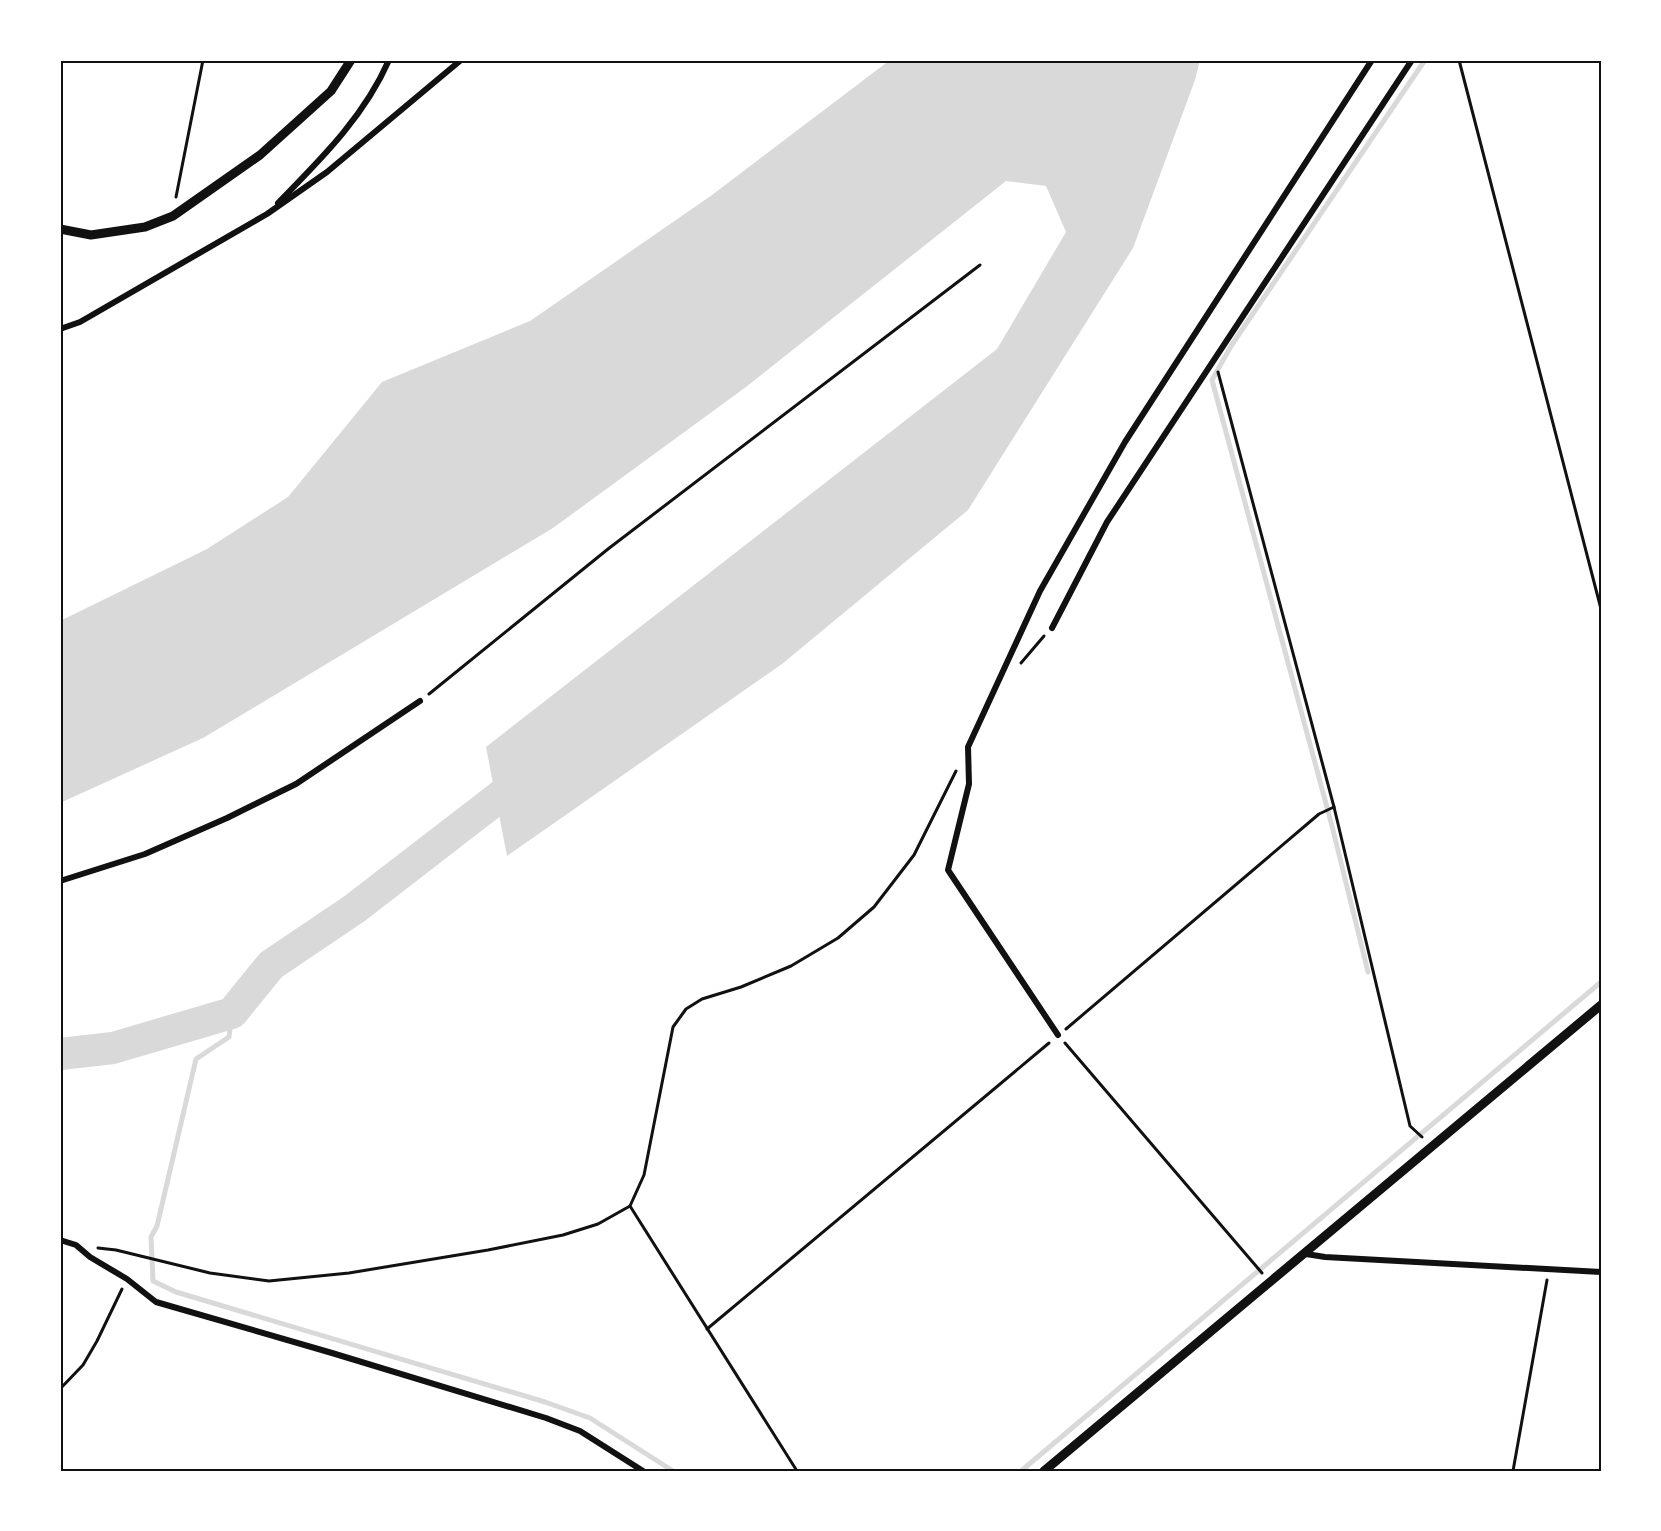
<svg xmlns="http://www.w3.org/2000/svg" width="1661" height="1531" font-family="Jost,sans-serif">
<rect width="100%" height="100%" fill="#fff"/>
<path fill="#d9d9d9" d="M890 60H1200L1195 80 1133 248 968 510 782 664 507 856 486 747 997 349 1066 232 1046 186 1006 181 746 387 553 528 203 738 60 803V621L207 549 288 497 382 382 530 321 712 195Z"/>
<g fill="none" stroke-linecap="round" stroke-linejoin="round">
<g stroke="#d9d9d9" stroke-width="5">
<path d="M1368 972 1332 826 1212 380 1231 346 1425 60"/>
<path d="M232 1013 229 1037 196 1059 157 1226 151 1237 153 1281 176 1292 545 1402 590 1418 673 1471"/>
<path d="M1021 1471 1601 982"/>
</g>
<path stroke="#d9d9d9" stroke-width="32" d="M60 1054 113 1048 232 1013 271 965 354 909 529 774"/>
<g stroke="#111" stroke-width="3">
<path d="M1459 60 1601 609"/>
<path d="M176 197 203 60"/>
<path d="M1218 372 1334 807 1410 1126 1422 1137"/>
<path d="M1021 663 1044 636"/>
<path d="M429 694 608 549 980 265"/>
<path d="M1066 1029 1319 814 1334 807"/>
<path d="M1065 1043 1262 1273"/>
<path d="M630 1206 797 1471"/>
<path d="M98 1248 116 1250 210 1273 269 1281 349 1273 488 1250 563 1235 598 1224 630 1206 644 1175 673 1027 686 1009 702 999 741 987 791 966 838 938 874 907 914 855 956 771"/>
<path d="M707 1329 1049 1043"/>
<path d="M60 1389 83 1365 97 1341 122 1289"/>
<path d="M1513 1471 1547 1280"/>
</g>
<g stroke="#111" stroke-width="6">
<path d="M278 203C321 159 364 117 389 60"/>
<path d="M60 329 80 322 267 214 327 172 461 60"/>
<path d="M1052 628 1107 522 1412 60"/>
<path d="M60 881 145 854 227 818 296 784 420 701"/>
<path d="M1058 1035 948 870 969 784 968 747 1040 591 1125 442 1372 60"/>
<path d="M60 1240 76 1245 90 1257 127 1279 156 1302 332 1353 546 1418 580 1431 643 1471"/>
<path d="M1306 1254 1325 1257 1601 1272"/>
</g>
<g stroke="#111" stroke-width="9">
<path d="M60 229 91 235 145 227 173 216 260 155 331 91 351 60"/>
<path d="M1044 1471 1601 1005"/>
</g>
</g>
<rect width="1661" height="1531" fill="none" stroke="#ffffff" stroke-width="123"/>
<rect x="62" y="62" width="1538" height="1408" fill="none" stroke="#111" stroke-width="2"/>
</svg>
